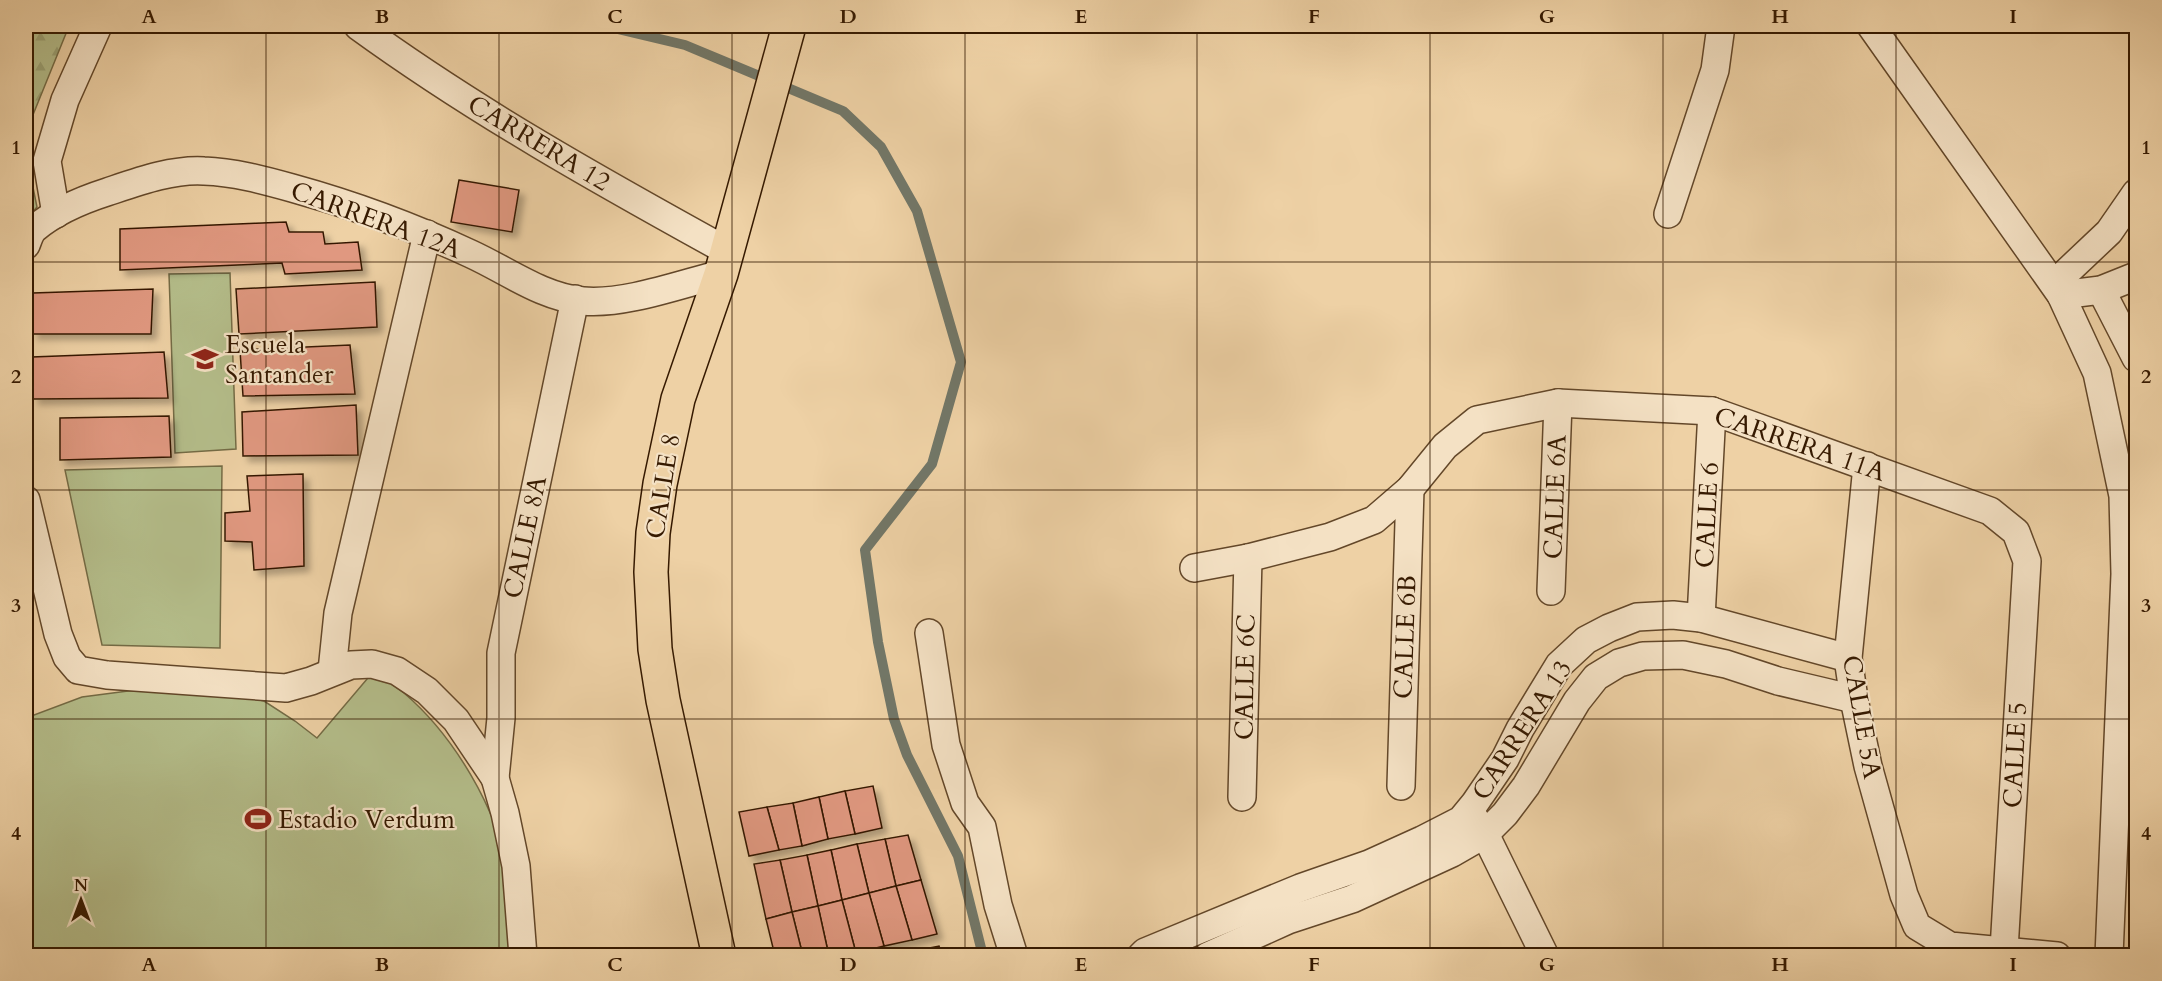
<svg xmlns="http://www.w3.org/2000/svg" width="2162" height="981" font-family="Cardo,serif">
<defs>
<pattern id="forest-firs" width="22" height="20" patternUnits="userSpaceOnUse" patternTransform="scale(1.5)"><rect width="22" height="20" fill="#b4bd8a"/><path d="M5 1l3.5 6h-7zM16 11l3.5 6h-7z" fill="#9ba275"/></pattern>
<filter id="shadow"><feDropShadow dx="5.5" dy="5.5" stdDeviation="3" flood-color="#0004"/></filter>
</defs>
<rect width="100%" height="100%" fill="#eed1a5"/>
<filter id="stains"><feTurbulence type="fractalNoise" baseFrequency=".00333" numOctaves="4"/><feColorMatrix values="0 0 0 0 .2 0 0 0 0 .09 0 0 0 0 .02 0 0 0 .5 -.17"/></filter>
<radialGradient id="worn" r=".72"><stop offset=".6" stop-color="#630" stop-opacity="0"/><stop offset="1" stop-color="#630" stop-opacity=".3"/></radialGradient>
<g fill="#b4bd8a" stroke="#746b45" stroke-width="1.5">
<path d="M26 153 37 207 26 220Z"/>
<path d="M230 273 236 449 175 453 169 274Z"/>
<path d="M222 466 220 648 102 645 65 470Z"/>
<path d="M373 672C383 679 394 685 404 693 452 734 499 809 507 873 511 900 510 928 512 955H26V718L82 697 128 691 175 689 223 692 264 701 295 721 317 738Z"/>
</g>
<path fill="url(#forest-firs)" stroke="#746b45" stroke-width="1.5" d="M26 26H69L26 132Z"/>
<g fill="none" stroke-linecap="round" stroke-linejoin="round">
<path stroke="#727768" stroke-width="10" d="M605 26 685 45 843 111 881 147 917 211 961 362 932 464 865 550 878 642 894 719 907 755 958 856 983 956"/>
</g>
<g fill="#e09880" stroke="#351900" stroke-width="1.5" filter="url(#shadow)">
<path d="M459 180 519 190 512 232 451 222Z"/>
<path d="M286 222 289 232H323L325 244 358 242 362 270 285 274 282 263 120 270V229Z"/>
<path d="M375 282 377 327 239 334 236 289Z"/>
<path d="M153 289 151 334H32L33 293Z"/>
<path d="M350 345 355 394 243 396 240 350Z"/>
<path d="M164 352 168 398 33 399 32 357Z"/>
<path d="M356 405 358 455 243 456 242 412Z"/>
<path d="M169 416 171 457 60 460V418Z"/>
<path d="M303 474 304 566 254 570 252 542 225 541V513L250 511 247 476Z"/>
<path d="M873 786 882 828 855 834 845 791Z"/>
<path d="M845 791 855 834 828 839 819 797Z"/>
<path d="M819 797 828 839 802 846 793 803Z"/>
<path d="M793 803 802 846 779 850 767 807Z"/>
<path d="M767 807 779 850 749 856 739 812Z"/>
<path d="M908 835 921 880 896 886 885 839Z"/>
<path d="M885 839 896 886 869 893 857 844Z"/>
<path d="M857 844 869 893 842 900 831 850Z"/>
<path d="M831 850 842 900 818 906 807 855Z"/>
<path d="M807 855 818 906 792 912 780 860Z"/>
<path d="M780 860 792 912 766 919 754 864Z"/>
<path d="M921 880 937 934 912 940 896 886Z"/>
<path d="M896 886 912 940 884 946 869 893Z"/>
<path d="M869 893 884 946 856 953 842 900Z"/>
<path d="M842 900 856 953 844 956H829L818 906Z"/>
<path d="M818 906 829 956H803L792 912Z"/>
<path d="M792 912 803 956H775L766 919Z"/>
<path d="M939 946 942 956H915L914 951Z"/>
</g>
<g fill="none" stroke-linecap="round" stroke-linejoin="round">
<g stroke="#634729" stroke-width="30">
<g id="street">
<path d="M358 26C475 111 600 181 727 251"/>
<path d="M1871 26 2061 295 2097 373 2123 496 2125 574 2109 956"/>
<path d="M56 214 47 161 65 100 98 26"/>
<path d="M1668 214 1715 70 1721 26"/>
<path d="M26 245C28 240 30 233 34 229 54 212 82 200 107 192 137 182 172 169 204 171 234 172 263 180 292 188 354 205 413 227 471 254 508 271 542 297 583 301 624 305 681 284 721 274"/>
<path d="M2054 284 2109 232 2136 193"/>
<path d="M2101 290 2136 358"/>
<path d="M2061 295 2101 290 2136 276"/>
<path d="M1867 466 1848 658 1854 699 1868 766 1904 895 1917 926 1950 946 2057 956"/>
<path d="M26 500 58 634 67 657 78 670 107 675 286 688 311 681 351 665 372 664 397 671 427 691 456 720 495 778 505 813 516 866 523 956"/>
<path d="M1194 568 1248 558 1330 537 1374 520 1410 489 1445 446 1477 420 1558 403 1712 411 1990 511 2016 532 2027 561 2004 950"/>
<path d="M1551 591 1558 403"/>
<path d="M1701 618 1712 411"/>
<path d="M929 633 946 745 965 803 982 827 998 905 1014 956"/>
<path d="M332 671 338 613 427 234"/>
<path d="M495 778 501 718V653L575 299"/>
<path d="M1401 786 1410 489"/>
<path d="M1242 797 1248 558"/>
<path d="M1475 819 1485 834 1545 956"/>
<path d="M1141 956 1145 952 1300 888 1369 864 1422 840 1461 820 1475 803 1505 759 1520 729 1559 665 1586 640 1609 628 1637 617 1673 615 1701 618 1848 658"/>
<path d="M1208 956 1288 920 1352 899 1452 853 1485 834 1505 814 1526 786 1577 701 1596 677 1619 663 1643 656 1683 655 1726 664 1778 681 1854 699"/>
</g>
</g>
<g stroke="#351900" stroke-width="36">
<path id="primary" d="M719 956 663 700 655 649 651 572 653 533 660 484 678 399 721 274 789 26"/>
</g>
<use href="#street" stroke="#f4e1c4" stroke-width="27"/>
<use href="#primary" stroke="#eed1a5" stroke-width="33"/>
</g>
<path fill="none" stroke="#351900" stroke-width="1.5" stroke-opacity="0.55" d="M266 26V956M499 26V956M732 26V956M965 26V956M1197 26V956M1430 26V956M1663 26V956M1896 26V956M26 262H2136M26 490H2136M26 719H2136"/>
<defs>
<g id="school-bare" transform="scale(2.07)"><path d="M0-5L7-2L0 1L-7-2ZM-4 1L0 2.5L4 1V4Q0 6-4 4Z" fill="#8f2418" stroke="#f4e1c4" stroke-width="2.5" paint-order="stroke"/></g>
<g id="stadium-bare" transform="scale(2.07)"><path d="M0-5a6.5 5 0 1 0 0 10a6.5 5 0 1 0 0-10ZM-3.5-1.8h7v3.6h-7Z" fill="#8f2418" stroke="#f4e1c4" stroke-width="2.5" paint-order="stroke"/></g>
</defs>
<g fill-rule="evenodd">
<use href="#school-bare" x="205" y="359"/>
<use href="#stadium-bare" x="258" y="819"/>
</g>
<g text-anchor="middle" dominant-baseline="central" stroke-width="4.5" stroke-linejoin="round" paint-order="stroke">
<g font-size="26" fill="#351900" stroke="#f4e1c4">
<text transform="translate(539 143) rotate(31)">CARRERA 12</text>
<text transform="translate(376 220) rotate(20)">CARRERA 12A</text>
<text transform="translate(1800 444) rotate(19)">CARRERA 11A</text>
<text transform="translate(663 486) rotate(-81)">CALLE 8</text>
<text transform="translate(1555 497) rotate(-88)">CALLE 6A</text>
<text transform="translate(1707 515) rotate(-87)">CALLE 6</text>
<text transform="translate(525 537) rotate(-78)">CALLE 8A</text>
<text transform="translate(1405 637) rotate(-88)">CALLE 6B</text>
<text transform="translate(1245 677) rotate(-89)">CALLE 6C</text>
<text transform="translate(1862 717) rotate(80)">CALLE 5A</text>
<text transform="translate(1522 730) rotate(-57)">CARRERA 13</text>
<text transform="translate(2015 755) rotate(-87)">CALLE 5</text>
</g>
<g font-size="26" fill="#351900" stroke="#f4e1c4" text-anchor="start">
<text x="225" y="344">Escuela<tspan x="225" dy="30">Santander</tspan></text>
<text x="278" y="819">Estadio Verdum</text>
</g>
</g>
<rect width="2162" height="981" fill="none" stroke="#eed1a5" stroke-width="66"/>
<g transform="translate(81 900)" stroke="#f4e1c4" stroke-width="4.5" paint-order="stroke">
<path d="M0-4.5L10 22L0 15L-10 22Z" fill="#351900"/>
<text y="-9" font-size="16" font-weight="bold" text-anchor="middle" fill="#351900">N</text>
</g>
<rect x="33" y="33" width="2096" height="915" fill="none" stroke="#351900" stroke-width="2"/>
<g font-size="20" text-anchor="middle" font-weight="bold" fill="#351900">
<text x="149" y="23">A</text>
<text x="382" y="23">B</text>
<text x="615" y="23">C</text>
<text x="848" y="23">D</text>
<text x="1081" y="23">E</text>
<text x="1314" y="23">F</text>
<text x="1547" y="23">G</text>
<text x="1780" y="23">H</text>
<text x="2013" y="23">I</text>
<text x="16" y="154">1</text>
<text x="2146" y="154">1</text>
<text x="16" y="383">2</text>
<text x="2146" y="383">2</text>
<text x="16" y="612">3</text>
<text x="2146" y="612">3</text>
<text x="16" y="840">4</text>
<text x="2146" y="840">4</text>
<text x="149" y="971">A</text>
<text x="382" y="971">B</text>
<text x="615" y="971">C</text>
<text x="848" y="971">D</text>
<text x="1081" y="971">E</text>
<text x="1314" y="971">F</text>
<text x="1547" y="971">G</text>
<text x="1780" y="971">H</text>
<text x="2013" y="971">I</text>
</g>
<rect width="100%" height="100%" filter="url(#stains)"/>
<rect width="100%" height="100%" fill="url(#worn)"/>
</svg>
